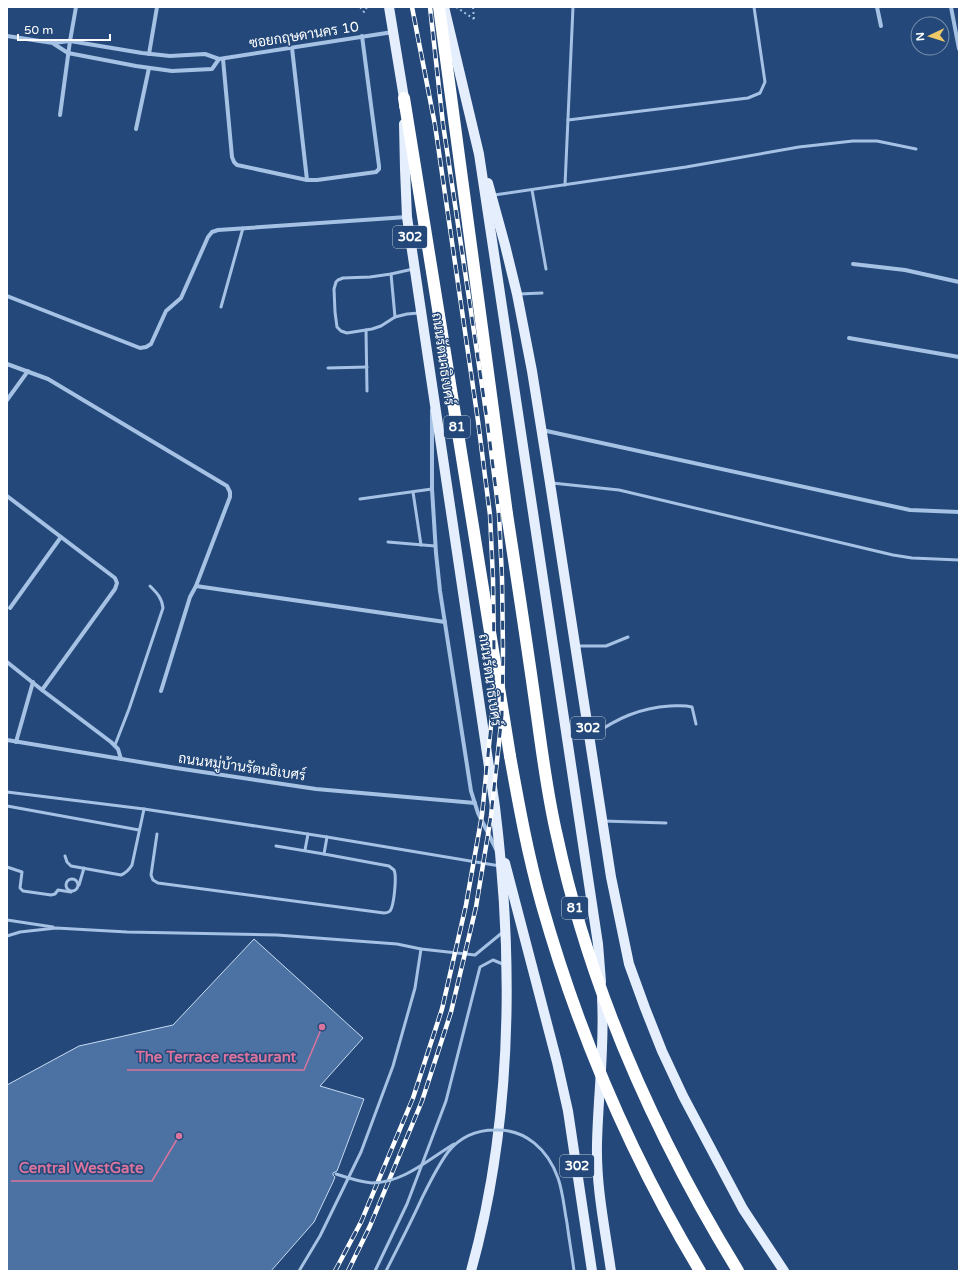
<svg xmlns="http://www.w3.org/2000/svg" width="966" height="1278" font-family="'Varela Round',Sarabun,sans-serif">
<rect width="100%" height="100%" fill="#234879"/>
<path fill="#4b72a3" stroke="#c8dbf3" d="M254 939 363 1038 320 1086 364 1099 337 1171 333 1173V1175L335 1177 333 1182 314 1222 271 1271H7V1085L79 1046 173 1025Z"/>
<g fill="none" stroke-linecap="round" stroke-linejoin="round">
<g stroke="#a5c1e4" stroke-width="2" stroke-dasharray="2 3" stroke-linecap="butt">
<path d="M360 7 364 12 367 7"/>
<path d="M456 7 474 19"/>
<path d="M473 7 474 19"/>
</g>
<g stroke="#a5c1e4" stroke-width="3">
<path d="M568 120 748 98 760 93 765 82 754 7"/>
<path d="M565 185 573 7"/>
<path d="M532 190 546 269"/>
<path d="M494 195 686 167 799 147 853 141H877L916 149"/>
<path d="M413 269 391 274 370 277 343 278 338 280 336 282 334 289 335 312 337 327 341 331 347 333 372 329 381 326 395 317 407 314 419 313"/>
<path d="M391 274 395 317"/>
<path d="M519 294 542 293"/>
<path d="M221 307 243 228"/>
<path d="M366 330 367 391"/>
<path d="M328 368 367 367"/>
<path d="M552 483 619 490 893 555 912 558 959 560"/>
<path d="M413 492 421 545"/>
<path d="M360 499 432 489"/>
<path d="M388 542 435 546"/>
<path d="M578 646H606L628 637"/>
<path d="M592 736C617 718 640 708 670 706 678 706 684 705 692 707L696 724"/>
<path d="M115 745 129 709 163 608C162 598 157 593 150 586"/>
<path d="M7 792 144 809 327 837 500 866"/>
<path d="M7 806 139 830"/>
<path d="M603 821 666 823"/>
<path d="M157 834 151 875 153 880 158 883 384 913C387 913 388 913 390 911 394 906 397 876 394 870L389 866 324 854 327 837"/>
<path d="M276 846 324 854"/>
<path d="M305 850 308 834"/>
<path d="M65 856 67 862 71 866 121 875C126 873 129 870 132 865L144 809"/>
<path d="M7 867 22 872 20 888 23 891 51 895 55 894 58 890 71 892"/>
<circle cx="72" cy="885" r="6"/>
<path d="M79 885 84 868"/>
<path d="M7 920 53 927"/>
<path d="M7 936 20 932 56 928 127 932 277 935 397 944 421 949 475 955 503 932"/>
<path d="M299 1271 320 1236 361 1152 393 1066 415 988 421 949"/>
<path d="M375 1271 407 1204 446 1101 480 967 493 960 505 965"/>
</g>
<g stroke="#a5c1e4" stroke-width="4">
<path d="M877 7 881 26"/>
<path d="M951 7 959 49"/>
<path d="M7 36 53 43 70 41 142 53 170 56 205 54 219 59 393 32"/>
<path d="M54 44 68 53 136 66 172 71 212 69 219 59"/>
<path d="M292 48 307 180"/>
<path d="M149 54 157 7"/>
<path d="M223 59 232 157 234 162 237 165 307 180H317L376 172 379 169V166L362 36"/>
<path d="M60 115 70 41 76 7"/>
<path d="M136 129 149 68"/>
<path d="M853 264 905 270 959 282"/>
<path d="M7 296 140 348 146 347 151 344 166 311 181 298 208 237 212 232 218 230 407 217"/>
<path d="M849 338 959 357"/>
<path d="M7 364 48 379 227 486 230 492V497L196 586"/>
<path d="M7 400 28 371"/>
<path d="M432 410V489L436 553 440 591 471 791 478 813 496 849"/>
<path d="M542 430 910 510 959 512"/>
<path d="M7 496 115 578 117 583 115 589 42 690"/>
<path d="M10 608 61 537"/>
<path d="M7 662 42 690 111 742 118 749 121 759"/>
<path d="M161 691 190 597 196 586 445 622"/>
<path d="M7 740 176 768 316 789 475 803"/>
<path d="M16 742 33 682"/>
</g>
<g stroke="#e5eefc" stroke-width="10">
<path d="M389 7 404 98V106"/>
<path d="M444 7 479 154 598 944 601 982"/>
<path d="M404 124 405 169 407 217 495 807C514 962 513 1120 471 1271"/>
<path d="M488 183 505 245 517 294 532 371 550 483 611 877 629 964 645 1008 662 1051 683 1096 743 1209 784 1271"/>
<path d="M505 863 557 1062 568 1111 592 1271"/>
<path d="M602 998C605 1047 598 1095 597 1144 596 1187 605 1229 611 1271"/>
</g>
<g stroke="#fff" stroke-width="12">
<path d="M439 7 507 514"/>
<path d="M404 98 510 756"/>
</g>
<g stroke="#fff" stroke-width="4.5">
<g id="rail">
<path d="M335 1271 361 1222 413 1098 442 1009 466 905 482 815 492 715 494 651 493 579 490 515 478 421 435 125 412 7"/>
<path d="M348 1271 370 1226 422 1101 451 1012 476 907 491 816 502 715 503 651 502 578 499 514 487 419 443 124 430 7"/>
</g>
</g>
<use href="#rail" stroke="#234879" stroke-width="3" stroke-dasharray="9" stroke-linecap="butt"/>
<g stroke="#a5c1e4" stroke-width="3">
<path d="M336 1174C348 1178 360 1182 372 1183 403 1183 429 1159 454 1144"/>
<path d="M386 1271C398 1247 410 1224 421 1200 429 1184 437 1167 448 1152 460 1137 475 1130 495 1130 526 1129 548 1150 558 1178 563 1192 564 1208 567 1223 569 1239 572 1255 574 1271"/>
</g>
<g stroke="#fff" stroke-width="12">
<path d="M507 514C517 579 527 644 536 709 542 751 547 794 557 836 590 990 656 1137 738 1271"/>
<path d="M510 756C519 806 528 856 542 905 578 1032 632 1158 700 1271"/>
</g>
</g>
<g text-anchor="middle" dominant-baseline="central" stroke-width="3" stroke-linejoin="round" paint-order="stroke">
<g fill="#234879" stroke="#bdc8d7" stroke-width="1">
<rect x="393" y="226" width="34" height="22" rx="3"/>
<rect x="444" y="416" width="26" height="22" rx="3"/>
<rect x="571" y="717" width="34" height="22" rx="3"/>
<rect x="562" y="897" width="26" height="22" rx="3"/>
<rect x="560" y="1155" width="34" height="22" rx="3"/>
</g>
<g font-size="13" font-weight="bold" fill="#fff">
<text x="410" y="237">302</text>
<text x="457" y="427">81</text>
<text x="588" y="728">302</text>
<text x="575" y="908">81</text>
<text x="577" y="1166">302</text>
</g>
<g font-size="14" fill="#fff" stroke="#234879">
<text transform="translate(304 35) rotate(-9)">ซอยกฤษดานคร 10</text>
<text transform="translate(443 359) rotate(82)">ถนนรัตนาธิเบศร์</text>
<text transform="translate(490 680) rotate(82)">ถนนรัตนาธิเบศร์</text>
<text transform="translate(242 767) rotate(8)">ถนนหมู่บ้านรัตนธิเบศร์</text>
</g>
</g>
<path fill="none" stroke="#da749d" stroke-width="1.5" d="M322 1027L304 1070H127M179 1136L152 1181H11"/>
<g fill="#da749d" stroke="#234879" stroke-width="1.5">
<circle cx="322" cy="1027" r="4"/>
<circle cx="179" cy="1136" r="4"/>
</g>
<g font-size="15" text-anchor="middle" font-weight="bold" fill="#da749d" stroke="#234879" stroke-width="3" stroke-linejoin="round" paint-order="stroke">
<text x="216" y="1062">The Terrace restaurant</text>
<text x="81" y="1173">Central WestGate</text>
</g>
<rect width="966" height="1278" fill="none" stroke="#ffffff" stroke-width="16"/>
<g transform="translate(930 36) rotate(266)"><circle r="19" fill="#234879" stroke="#7b91af"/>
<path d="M0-3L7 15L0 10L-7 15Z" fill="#efc968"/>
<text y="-6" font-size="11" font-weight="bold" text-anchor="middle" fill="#ffffff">N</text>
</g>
<path d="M18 34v6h92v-6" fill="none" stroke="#ffffff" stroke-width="2"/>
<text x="24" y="34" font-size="12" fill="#ffffff" stroke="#234879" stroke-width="3" paint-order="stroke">50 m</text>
</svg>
